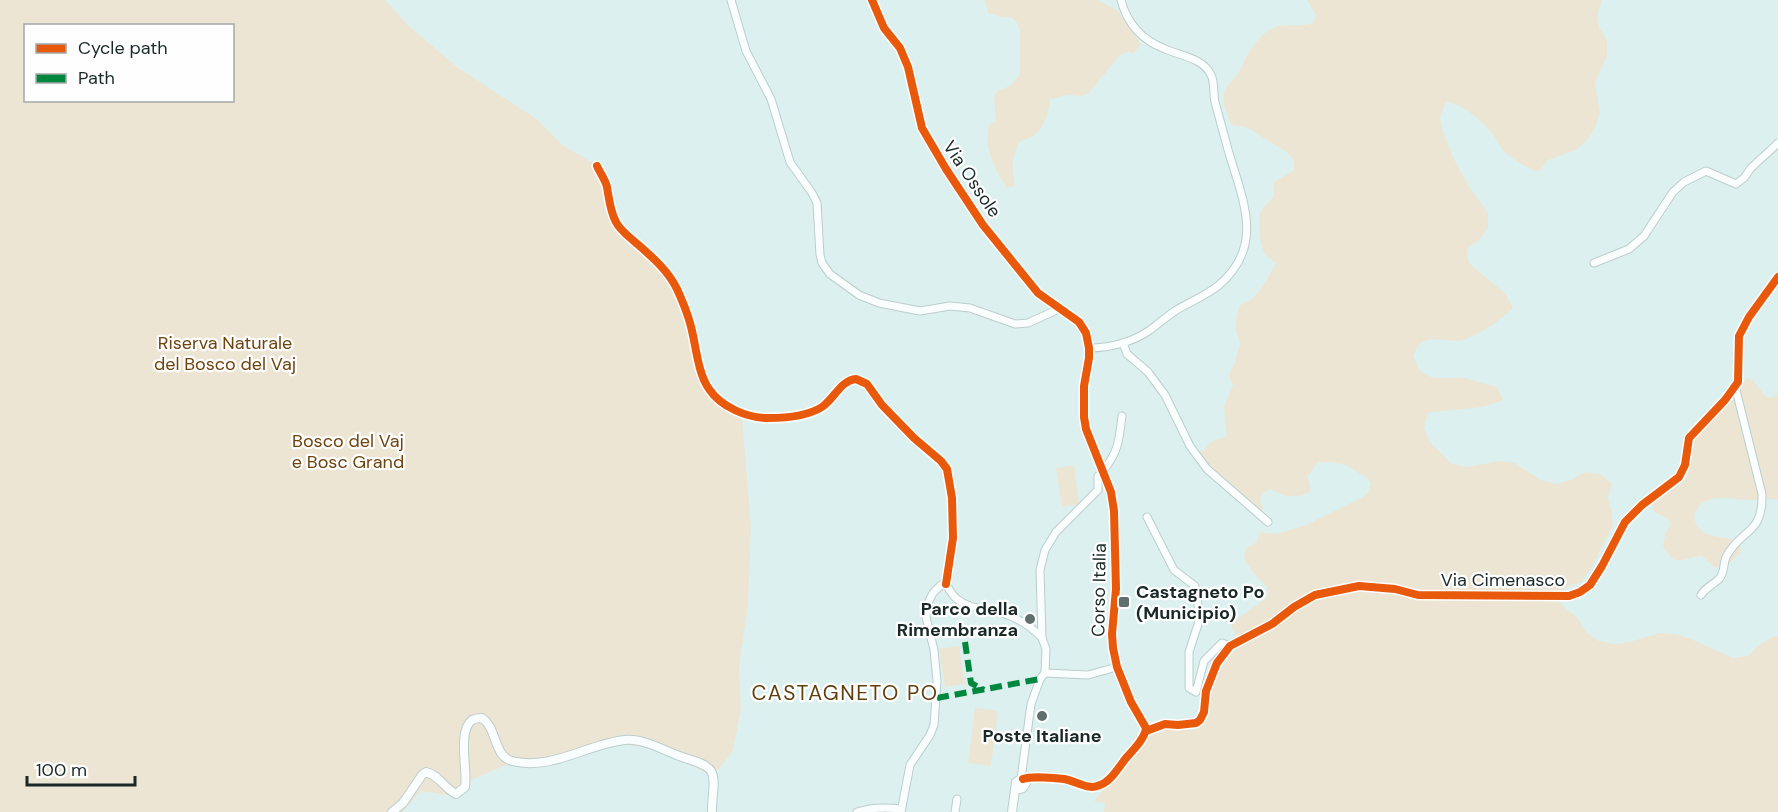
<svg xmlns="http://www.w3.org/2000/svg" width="1778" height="812" font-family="'DM Sans',sans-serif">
<rect width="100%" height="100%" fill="#dcf1ef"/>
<g fill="#ece5d4" fill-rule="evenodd">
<path d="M0 0H385L409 26 457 67 538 120 561 144 595 164 619 235 644 254 675 289 690 329 705 392 722 406 742 417 751 526 748 605 739 666 741 708 733 751 713 776 682 760 651 748 617 744 588 751 556 764 511 763 475 778 452 796 421 791 402 812H0ZM26 26H232V100H26Z"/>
<path d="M985 0H1098L1117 10 1141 44 1134 53 1126 52 1119 56 1089 93 1081 96 1066 95 1050 99C1048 118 1042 137 1020 141 1011 155 1012 170 1015 186L1007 188C996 172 983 146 989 125L996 122 994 98 997 91 1010 86 1020 75V30L1017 23 1011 17H1003L988 13Z"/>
<path d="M1307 0H1602L1598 12 1599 27 1607 40V56L1595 83 1600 113 1595 128 1587 140 1576 150 1548 160 1538 172C1524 166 1509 158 1499 145 1497 142 1495 137 1492 133 1481 120 1463 104 1446 102L1440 117 1443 132 1455 161 1470 188 1488 213V228L1479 240 1467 249 1469 263 1506 294 1513 308C1500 321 1483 332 1466 339 1452 345 1433 333 1420 344 1417 346 1415 353 1413 356L1420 371 1433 378H1465L1497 387 1503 400C1479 411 1454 408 1428 413L1424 428 1430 442 1452 464 1467 467 1499 461 1515 463 1541 480 1556 484 1571 480 1585 472 1600 474 1612 483 1608 498 1612 513 1613 525 1590 570 1581 582 1567 587 1556 597 1566 609 1578 618 1586 632 1599 641 1614 644 1629 642 1660 633 1676 634 1691 639 1733 658 1748 656 1759 645 1772 637 1778 636V812H1104L1105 803 1094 801 1151 733 1165 728 1187 730 1198 729 1204 724 1208 713 1212 683 1228 658 1241 643 1230 624 1268 597 1267 587C1257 576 1248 570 1244 555L1248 547 1257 542 1260 532 1276 534 1306 525 1363 497 1369 491 1371 484 1367 477C1359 475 1356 470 1349 467 1341 462 1327 462 1318 462L1308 476 1311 491C1295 501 1284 495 1269 489L1263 493 1260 501 1263 508 1261 511 1218 476 1201 453 1212 441 1227 436 1224 406 1233 385C1226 373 1231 372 1235 362 1238 355 1237 349 1241 343 1234 331 1235 318 1240 305 1258 301 1267 278 1276 263 1273 260 1267 257 1265 254 1260 246 1257 220 1261 211 1264 206 1269 202 1274 197V182L1294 170V163L1291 156 1285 151 1246 127 1232 125C1227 114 1222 105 1224 93 1226 84 1236 78 1240 70 1243 66 1244 61 1246 57 1251 48 1262 33 1271 29 1284 22 1299 28 1313 23L1316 15Z"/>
<path d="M1746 378 1753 380 1765 396 1770 398 1778 394V500C1768 498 1760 500 1750 500 1733 500 1708 492 1697 509 1693 515 1694 522 1698 527 1709 541 1729 534 1740 544L1741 552C1732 561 1727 567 1714 567L1702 556C1684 556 1676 571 1663 546L1666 531 1671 525 1668 519 1654 512 1652 504 1685 480 1688 474 1692 451 1697 436 1734 399Z"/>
<path d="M1074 465 1079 504 1062 507 1056 468Z"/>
<path d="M959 646 965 684 945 687 939 649Z"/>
<path d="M975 708 998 711 991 766 968 763Z"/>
</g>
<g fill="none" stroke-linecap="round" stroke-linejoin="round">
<g stroke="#bccdcc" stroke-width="9">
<g id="minor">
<path d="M731 0 746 51 771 99 790 162 812 193 817 203 820 255 822 263 830 274 859 295 879 303 920 311 950 306 970 308 1015 324 1028 323 1061 308"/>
<path d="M597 166C600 173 605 179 607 187 609 198 610 211 616 222 620 230 628 236 635 242 651 256 668 270 677 289 682 300 687 312 690 323 696 343 697 372 709 389 721 407 747 418 768 418 784 418 808 416 822 407 834 399 841 380 856 379L867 384 882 405 914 438 941 461 947 469 952 498 953 538 946 584"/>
<path d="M1594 263 1629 249 1644 236 1673 192 1684 182 1706 171 1736 184 1744 178 1751 168 1778 143"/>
<path d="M1123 343 1127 354 1148 372 1165 395 1190 446 1207 469 1268 522"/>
<path d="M1089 348C1110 348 1133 342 1150 330 1158 324 1166 317 1175 311 1189 302 1206 296 1219 285 1267 244 1241 197 1227 146 1223 131 1219 117 1215 102 1213 93 1215 82 1211 75 1203 58 1181 56 1165 49 1142 40 1127 23 1121 0"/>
<path d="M1103 471C1119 451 1119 440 1122 416"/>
<path d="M1147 517 1174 570 1195 586 1200 618 1189 652V688L1196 692 1204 661 1222 643 1230 646"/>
<path d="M946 584C949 589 952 595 957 599 970 610 987 608 1002 613 1018 618 1031 626 1042 638"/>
<path d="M1701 595C1706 587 1713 585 1719 579 1725 573 1723 564 1726 557 1741 528 1763 536 1762 494L1735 386"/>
<path d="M1045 673 1088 675 1117 667"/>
<path d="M1146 731 1165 724 1178 725 1196 723 1200 720 1204 712 1206 691 1217 663 1230 646 1272 624 1294 607 1315 595 1359 586 1395 589 1418 595 1569 596 1580 592 1590 585 1602 566 1625 522 1642 505 1679 477 1685 465 1689 438 1725 400 1738 382 1739 336 1749 317 1778 277"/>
<path d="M1021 779 1031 704 1040 679 1045 673 1046 649 1042 638 1040 570 1045 550 1056 532 1098 490V476L1104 473"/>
<path d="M857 812C872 807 885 807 901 809"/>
<path d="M901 812 910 765 930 735 934 725 937 681 934 650 926 617 927 605 933 593 941 585 946 584"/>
<path d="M955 812 957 799"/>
</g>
</g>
<g stroke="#bccdcc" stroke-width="10">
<g id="tertiary">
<path d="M872 0 884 28 900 48 908 67 922 128 946 169 983 225 1038 293 1079 322 1086 333 1089 348V358L1084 386V417L1086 429 1111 492 1114 511 1116 589 1112 634 1113 648 1117 667 1131 702 1146 728C1145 739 1133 750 1126 758 1119 767 1111 781 1100 785 1089 791 1076 781 1064 779 1055 778 1030 776 1023 779"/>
<path d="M392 812 403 803 422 775 426 772C439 775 444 788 456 794L465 787C468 771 457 732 472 720 474 719 480 718 482 718 498 729 493 756 512 761 551 771 587 744 625 740 643 738 665 751 682 757 690 760 706 763 711 771 717 781 711 800 712 812"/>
<path d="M1012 812 1016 782 1021 779 1026 783 1023 788 1020 789 1016 785"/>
</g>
</g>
<use href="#minor" stroke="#fafdfd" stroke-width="7"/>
<use href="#tertiary" stroke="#fafdfd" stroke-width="8"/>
<g stroke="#00873e" stroke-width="6" stroke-dasharray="12 6" stroke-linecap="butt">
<path d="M965 642 971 683 984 690"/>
<path d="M937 698 1040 679"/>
</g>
<g stroke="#fefefe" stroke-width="11">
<g id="cycleway">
<path d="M872 0 884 28 900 48 908 67 922 128 946 169 983 225 1038 293 1079 322 1086 333 1089 348V358L1084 386V417L1086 429 1111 492 1114 511 1116 589 1112 634 1113 648 1117 667 1131 702 1146 728C1145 739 1133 750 1126 758 1119 767 1111 781 1100 785 1089 791 1076 781 1064 779 1055 778 1030 776 1023 779"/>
<path d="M597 166C600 173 605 179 607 187 609 198 610 211 616 222 620 230 628 236 635 242 651 256 668 270 677 289 682 300 687 312 690 323 696 343 697 372 709 389 721 407 747 418 768 418 784 418 808 416 822 407 834 399 841 380 856 379L867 384 882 405 914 438 941 461 947 469 952 498 953 538 946 584"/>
<path d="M1146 731 1165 724 1178 725 1196 723 1200 720 1204 712 1206 691 1217 663 1230 646 1272 624 1294 607 1315 595 1359 586 1395 589 1418 595 1569 596 1580 592 1590 585 1602 566 1625 522 1642 505 1679 477 1685 465 1689 438 1725 400 1738 382 1739 336 1749 317 1778 277"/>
</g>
</g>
<use href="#cycleway" stroke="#e8590c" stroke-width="8"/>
</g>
<g fill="#5e6f6e" stroke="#fefefe" stroke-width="2">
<rect x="1118" y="596" width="12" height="12" rx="3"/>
<circle cx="1030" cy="619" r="6"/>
<circle cx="1042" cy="716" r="6"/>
</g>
<g text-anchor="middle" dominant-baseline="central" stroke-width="4.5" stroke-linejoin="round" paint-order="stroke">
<g font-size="18" fill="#1a2928" stroke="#fefefe">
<text transform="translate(972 179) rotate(56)">Via Ossole</text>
<text x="1503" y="580">Via Cimenasco</text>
<text transform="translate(1099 590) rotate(-89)">Corso Italia</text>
</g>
<g font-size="18" fill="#6d440e" stroke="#fefefe">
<text x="225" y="343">Riserva Naturale<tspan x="225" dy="21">del Bosco del Vaj</tspan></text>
<text x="348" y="441">Bosco del Vaj<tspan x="348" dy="21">e Bosc Grand</tspan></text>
</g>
<g font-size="18" font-weight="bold" fill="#1a2928" stroke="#fefefe" text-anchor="start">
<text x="1136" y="592">Castagneto Po<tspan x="1136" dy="21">(Municipio)</tspan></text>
<text x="1018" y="609" text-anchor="end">Parco della<tspan x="1018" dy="21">Rimembranza</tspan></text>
<text x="1042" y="736" text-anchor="middle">Poste Italiane</text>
</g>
<g font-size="21" letter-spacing="1.5" fill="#633e0d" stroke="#fefefe">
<text x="845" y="693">CASTAGNETO PO</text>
</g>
</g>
<rect x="24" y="24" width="210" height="78" fill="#fefefe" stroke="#a3a9a8" stroke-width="1.5"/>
<rect x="36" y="44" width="30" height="9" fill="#e8590c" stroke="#a3a9a8" stroke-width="1.5"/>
<text x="78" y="54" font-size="18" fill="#1a2928">Cycle path</text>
<rect x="36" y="74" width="30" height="9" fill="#00873e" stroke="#a3a9a8" stroke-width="1.5"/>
<text x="78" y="84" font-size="18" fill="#1a2928">Path</text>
<path d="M27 776v9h108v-9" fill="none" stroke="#1a2928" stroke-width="3"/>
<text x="36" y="776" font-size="18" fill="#1a2928" stroke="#fefefe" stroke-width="4.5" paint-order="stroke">100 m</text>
</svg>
